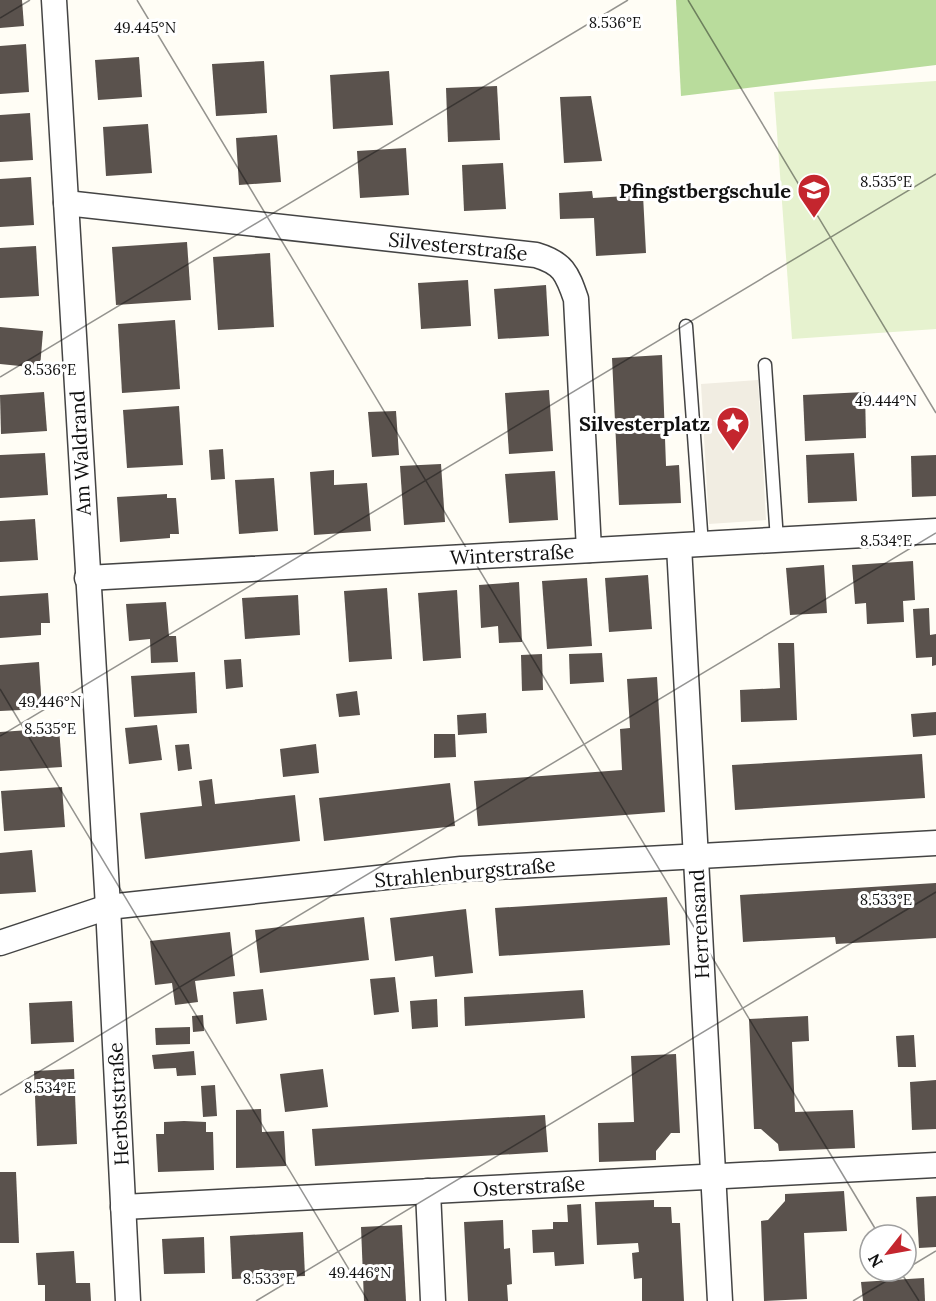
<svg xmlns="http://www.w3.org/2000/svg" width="936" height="1301" font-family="Lora,serif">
<rect width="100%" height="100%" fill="#fffdf5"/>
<path fill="#b9dc9c" d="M676 0H936V65L681 96Z"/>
<path fill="#e6f2cf" d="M936 81V329L792 339 774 92Z"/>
<path fill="#f1ede2" d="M758 380 766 520 709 524 701 384Z"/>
<g fill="#5a524d">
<path d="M0 0H22L24 26 0 28Z"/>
<path d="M26 44 29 92 0 94V46Z"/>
<path d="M139 57 142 97 98 100 95 60Z"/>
<path d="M264 61 267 113 216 116 212 64Z"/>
<path d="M389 71 393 125 333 129 330 75Z"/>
<path d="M497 86 500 140 448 142 446 88Z"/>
<path d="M591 96 602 161 564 163 560 97Z"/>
<path d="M30 113 33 160 0 162V115Z"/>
<path d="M148 124 152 173 106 176 103 127Z"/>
<path d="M277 135 281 182 239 185 236 138Z"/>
<path d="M406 148 409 195 360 198 357 151Z"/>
<path d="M503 163 506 209 464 211 462 165Z"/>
<path d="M31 177 34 225 0 227V179Z"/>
<path d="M592 191 593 198 643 195 646 253 596 256 594 218 560 219 559 193Z"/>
<path d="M187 242 191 300 116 305 112 247Z"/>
<path d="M36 246 39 296 0 298V248Z"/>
<path d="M270 253 274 327 218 330 213 257Z"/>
<path d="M468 280 471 326 421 329 418 283Z"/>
<path d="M546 285 549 336 498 339 494 289Z"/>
<path d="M175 320 180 389 122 393 118 324Z"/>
<path d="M0 327 43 331 40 368 0 364Z"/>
<path d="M662 355 666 466 679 465 681 503 619 505 612 358Z"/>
<path d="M549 390 553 451 509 454 505 393Z"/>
<path d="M44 392 47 431 1 434 0 395Z"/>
<path d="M865 392 866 438 805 441 803 395Z"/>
<path d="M179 406 183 465 127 468 123 410Z"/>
<path d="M396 411 399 455 372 457 368 412Z"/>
<path d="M223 449 225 479 211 480 209 450Z"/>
<path d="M45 453 48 495 0 498V455Z"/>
<path d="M854 453 857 501 808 503 806 455Z"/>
<path d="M936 455V496L912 497 911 456Z"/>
<path d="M441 464 445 522 404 525 400 466Z"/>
<path d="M334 470V485L367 483 371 531 314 535 310 472Z"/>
<path d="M555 471 558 520 509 523 505 474Z"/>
<path d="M274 478 278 531 239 534 235 480Z"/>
<path d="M167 494V498H176L179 534H170V538L120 542 117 497Z"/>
<path d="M35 519 38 560 0 562V521Z"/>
<path d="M913 561 915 600 903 601 904 622 867 624 866 603 855 604 852 565Z"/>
<path d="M824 565 827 613 790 615 786 568Z"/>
<path d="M648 575 652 629 609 632 605 578Z"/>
<path d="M587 578 592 646 547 649 542 581Z"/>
<path d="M519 582 522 642 499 643 498 626 481 628 479 585Z"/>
<path d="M387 588 392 659 349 662 344 591Z"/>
<path d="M457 590 461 658 423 661 418 593Z"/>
<path d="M48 593 50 623H41V635L0 638V596Z"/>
<path d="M298 595 300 635 245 639 242 598Z"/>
<path d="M166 602 169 636H176L178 662 151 663 150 639 129 641 126 604Z"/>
<path d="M929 608 930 635 936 634V665L932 666V657L916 658 913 609Z"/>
<path d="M778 643H794L797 720 741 722 740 690 780 688Z"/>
<path d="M602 653 604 682 570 684 569 654Z"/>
<path d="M542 654 543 690 522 691 521 655Z"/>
<path d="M241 659 243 687 226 689 224 660Z"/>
<path d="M39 662 42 709 0 711V665Z"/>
<path d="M195 672 197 713 134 717 131 676Z"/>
<path d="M657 677 665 812 478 826 474 781 622 770 620 729 630 728 627 679Z"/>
<path d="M357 691 360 715 339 717 336 694Z"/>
<path d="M936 712V735L913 737 911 714Z"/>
<path d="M486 713 487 733 458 735 457 715Z"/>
<path d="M157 725 162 760 129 764 125 728Z"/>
<path d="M59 728 62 767 0 771V732Z"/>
<path d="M434 734H455L456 757 434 758Z"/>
<path d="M189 744 192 769 178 771 175 745Z"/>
<path d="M316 744 319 773 283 777 280 749Z"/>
<path d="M922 754 925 798 735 810 732 765Z"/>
<path d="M212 779 215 804 295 795 300 841 145 859 140 813 202 806 199 781Z"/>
<path d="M450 783 455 826 324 841 319 798Z"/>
<path d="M62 787 65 827 4 831 1 791Z"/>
<path d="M32 850 36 892 0 894V853Z"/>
<path d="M936 883V938L836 944 835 937 743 942 740 895Z"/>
<path d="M667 897 670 945 499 956 495 908Z"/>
<path d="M466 909 473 973 435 977 433 956 395 961 390 918Z"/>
<path d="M364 917 369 960 260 973 255 930Z"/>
<path d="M230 932 235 976 195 981 198 1002 175 1005 172 983 155 985 150 941Z"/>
<path d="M395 977 399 1012 374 1015 370 979Z"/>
<path d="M263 989 267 1020 236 1024 233 992Z"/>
<path d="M583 990 585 1018 465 1026 464 997Z"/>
<path d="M437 999 438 1027 412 1029 410 1001Z"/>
<path d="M72 1001 74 1042 31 1044 29 1003Z"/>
<path d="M203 1015 204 1031 193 1032 192 1016Z"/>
<path d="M808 1016 809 1041 792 1042 795 1112 853 1110 855 1148 779 1151 778 1144 761 1129H754L749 1019Z"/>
<path d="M190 1027V1044L156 1045 155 1028Z"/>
<path d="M914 1035 916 1067H898L896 1036Z"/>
<path d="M194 1051 196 1075 177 1076 176 1068 154 1069 152 1055Z"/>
<path d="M676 1054 680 1133H671L656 1151V1160L599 1162 598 1123 634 1122 631 1056Z"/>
<path d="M74 1069 77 1144 37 1146 34 1071Z"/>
<path d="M323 1069 328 1107 285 1112 280 1074Z"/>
<path d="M936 1080V1129L912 1130 910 1082Z"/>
<path d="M215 1085 217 1116 203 1117 201 1086Z"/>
<path d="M261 1109 262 1132 284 1131 286 1166 236 1168V1110Z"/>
<path d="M545 1115 548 1152 315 1166 312 1129Z"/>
<path d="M184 1121 206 1122V1132H213L214 1170 158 1172 156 1134H164V1122Z"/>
<path d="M0 1172H16L19 1243H0Z"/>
<path d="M844 1191 847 1231 804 1233 807 1299 764 1301 761 1221 768 1220 785 1201V1194Z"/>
<path d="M936 1196V1247L919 1248 916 1197Z"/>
<path d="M654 1200V1207H671L672 1223H680L684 1301H642V1278L634 1279 632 1253 639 1252 638 1243 597 1245 595 1202Z"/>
<path d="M581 1204 584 1264 555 1266 554 1252 533 1253 532 1230 553 1229V1222H568L567 1205Z"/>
<path d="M503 1220 504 1249 510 1248 512 1284 507 1285 508 1301H468L464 1222Z"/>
<path d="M402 1225 406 1301H364L361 1227Z"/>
<path d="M303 1232 305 1276 232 1279 230 1236Z"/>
<path d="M204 1237 205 1273 164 1274 162 1239Z"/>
<path d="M74 1251 76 1283H90L91 1301H45V1285H38L36 1253Z"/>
<path d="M924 1278 925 1301H863L861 1282Z"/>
</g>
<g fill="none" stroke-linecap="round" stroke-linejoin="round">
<g stroke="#444" stroke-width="15">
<g id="service">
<path d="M686 326 702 545"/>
<path d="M765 365 777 540"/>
</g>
</g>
<g stroke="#444" stroke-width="27">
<g id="minor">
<path d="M54 0 108 907 128 1301"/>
<path d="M66 203 536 255C563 263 567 273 576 299L589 550"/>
<path d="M679 546 720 1301"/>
<path d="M87 578 936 531"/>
<path d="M0 943 108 907 461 869 936 843"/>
<path d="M428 1191 433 1301"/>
<path d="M123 1207 936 1165"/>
</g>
</g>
<use href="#service" stroke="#fff" stroke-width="12"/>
<use href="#minor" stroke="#fff" stroke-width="24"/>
</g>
<path fill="none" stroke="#111" stroke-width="1.5" stroke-opacity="0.45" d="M137 0 879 1235M688 0 936 413M0 18 30 0M0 377 628 0M0 689 368 1301M0 736 936 174M0 1095 936 533M906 1269 936 1251M900 1271 919 1301M256 1301 936 892M853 1301 903 1271"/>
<defs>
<g id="school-pin" transform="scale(1.725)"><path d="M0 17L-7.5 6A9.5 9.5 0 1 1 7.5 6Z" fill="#c4262e" stroke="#fff"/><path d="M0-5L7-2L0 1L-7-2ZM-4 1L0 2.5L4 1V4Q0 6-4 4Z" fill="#fff"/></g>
<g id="sight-pin" transform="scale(1.725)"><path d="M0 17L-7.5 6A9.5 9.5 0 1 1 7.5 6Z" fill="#c4262e" stroke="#fff"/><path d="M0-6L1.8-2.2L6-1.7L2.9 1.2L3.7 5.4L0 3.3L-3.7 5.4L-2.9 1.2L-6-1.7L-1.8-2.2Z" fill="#fff"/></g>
</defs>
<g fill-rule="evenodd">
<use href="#school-pin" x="814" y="190"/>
<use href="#sight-pin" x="733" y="423"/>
</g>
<g text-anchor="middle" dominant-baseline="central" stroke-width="6" stroke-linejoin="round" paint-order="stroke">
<g font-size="20" font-weight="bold" fill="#111" stroke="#fff" text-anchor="end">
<text x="791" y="190">Pfingstbergschule</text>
<text x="710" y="423">Silvesterplatz</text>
</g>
<g font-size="20" fill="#111" stroke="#fff">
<text transform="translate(458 246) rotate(6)">Silvesterstraße</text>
<text transform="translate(80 453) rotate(-93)">Am Waldrand</text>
<text transform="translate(512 554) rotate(-3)">Winterstraße</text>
<text transform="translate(465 872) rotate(-5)">Strahlenburgstraße</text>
<text transform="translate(699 924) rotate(-93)">Herrensand</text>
<text transform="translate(118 1104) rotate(-93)">Herbststraße</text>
<text transform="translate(529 1186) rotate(-3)">Osterstraße</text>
</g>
</g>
<g font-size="15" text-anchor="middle" fill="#111" stroke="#fff" stroke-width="6" stroke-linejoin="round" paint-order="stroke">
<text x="615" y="28">8.536°E</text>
<text x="145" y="33">49.445°N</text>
<text x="886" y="187">8.535°E</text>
<text x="50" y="375">8.536°E</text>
<text x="886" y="406">49.444°N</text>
<text x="886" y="546">8.534°E</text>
<text x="50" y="707">49.446°N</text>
<text x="50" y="734">8.535°E</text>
<text x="886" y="905">8.533°E</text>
<text x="50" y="1093">8.534°E</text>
<text x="360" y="1278">49.446°N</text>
<text x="269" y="1284">8.533°E</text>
</g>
<g transform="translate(888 1253) rotate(239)"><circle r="28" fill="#ffffff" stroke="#a0a0a0" stroke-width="1.5"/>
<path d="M0-4.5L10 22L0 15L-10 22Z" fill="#c4262e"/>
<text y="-9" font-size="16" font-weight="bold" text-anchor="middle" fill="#111111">N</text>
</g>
</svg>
